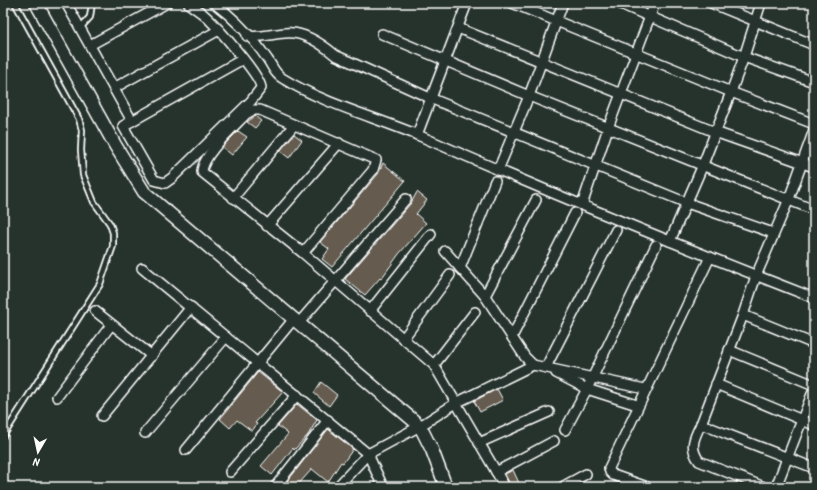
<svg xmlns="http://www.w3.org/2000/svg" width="817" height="490" font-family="Kalam,sans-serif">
<rect width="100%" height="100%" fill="#26332d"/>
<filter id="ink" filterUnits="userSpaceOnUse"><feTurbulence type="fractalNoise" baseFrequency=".025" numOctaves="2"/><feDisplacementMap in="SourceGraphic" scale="8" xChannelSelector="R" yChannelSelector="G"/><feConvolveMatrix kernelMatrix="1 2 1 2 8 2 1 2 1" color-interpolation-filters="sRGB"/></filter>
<g filter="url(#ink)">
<g fill="#655c4f" stroke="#fff">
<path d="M255 116 261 121 255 128 247 122Z"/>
<path d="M238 131 247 137 232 155 222 147Z"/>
<path d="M294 134 302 140 289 158 280 151Z"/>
<path d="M383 163 405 181 332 267 322 259 329 249 320 242 378 174Z"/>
<path d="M417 192 427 200 416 214 426 223 399 254 381 279 380 278 365 295 345 279 411 203Z"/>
<path d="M258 372 283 392 255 423 257 424 252 431 237 420 230 428 220 419Z"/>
<path d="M321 382 337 395 329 406 314 393Z"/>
<path d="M497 389 503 400 480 412 474 401Z"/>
<path d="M297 404 317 420 308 435 294 450 293 448 272 475 261 466 288 434 278 426Z"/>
<path d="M328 429 353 449 343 463 341 462 328 482 312 469 296 487H283Z"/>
<path d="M513 470 519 483 511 487 505 474Z"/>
</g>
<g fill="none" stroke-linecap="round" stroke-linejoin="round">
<g stroke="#fff" stroke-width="8">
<g id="service">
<path d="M80 28 90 17 92 3"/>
<path d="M3 436 100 284 113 246V233L110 224 94 202 83 175 81 150 82 130 79 119 15 3"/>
</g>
</g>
<g stroke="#fff" stroke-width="12">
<g id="minor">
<path d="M66 3 132 121"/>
<path d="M188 3C193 7 198 10 203 14 214 23 261 76 261 88L251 101 172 178 165 183 154 180 123 126 243 59"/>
<path d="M214 3C234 18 254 39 268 60 273 67 274 73 282 78 324 104 375 117 420 136 550 193 682 247 814 298"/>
<path d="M512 3 731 92 744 57 761 3"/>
<path d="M618 3 744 57 814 82"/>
<path d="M711 3 814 45"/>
<path d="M458 28 715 132 814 167"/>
<path d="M382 34 529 96 563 3"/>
<path d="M247 36C261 38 271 34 285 33 303 31 322 44 335 55L430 98 687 203 773 233"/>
<path d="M90 45 167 3"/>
<path d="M114 88 219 30"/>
<path d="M417 135 467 3"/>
<path d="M498 170 529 96 814 210"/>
<path d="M233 198 294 125"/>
<path d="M582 205 608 128 655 3"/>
<path d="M267 226 339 143"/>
<path d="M670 241 702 167 731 92 814 124"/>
<path d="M445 251 485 296 525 357 533 365"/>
<path d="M303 253 373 170 376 160 260 110H253L246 114C235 126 202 155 202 172L303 253 434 365 505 487"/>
<path d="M142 268 368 454 383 487"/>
<path d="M460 268 495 181"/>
<path d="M485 296 536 200"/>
<path d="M95 311 152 356"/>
<path d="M370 311 431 234"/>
<path d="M743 315 814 344"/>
<path d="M298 324 406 199"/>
<path d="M512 337 575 213"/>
<path d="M403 339 450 275"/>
<path d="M729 350 814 385"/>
<path d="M434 365 475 312"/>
<path d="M546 367 616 230"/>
<path d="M556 373 587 389 637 405"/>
<path d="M716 384 814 425"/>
<path d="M57 397 111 325"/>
<path d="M102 416 191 307"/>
<path d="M701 424 814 468"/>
<path d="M565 430 587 389 656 245"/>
<path d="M145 433 226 337"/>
<path d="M479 443 549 412"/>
<path d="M186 450 293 320"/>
<path d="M230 472 297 395"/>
<path d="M496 472 554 441"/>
<path d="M275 487 328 420"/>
<path d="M337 487 368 454 420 426 456 403 533 365 645 389"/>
<path d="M562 487 586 474"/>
<path d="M647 487 613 475 610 472 609 468 710 257"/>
<path d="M764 487 699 461C689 447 694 438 701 424L743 315 756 276 789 199 814 130"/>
<path d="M776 487 814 389"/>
</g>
</g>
<g stroke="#fff" stroke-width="15">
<path id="secondary" d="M36 3 115 145 144 192 420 426 432 450 446 487"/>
</g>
<use href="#service" stroke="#26332d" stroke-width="4.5"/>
<use href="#minor" stroke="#26332d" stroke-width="9"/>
<use href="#secondary" stroke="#26332d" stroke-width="12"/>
</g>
</g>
<rect width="817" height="490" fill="none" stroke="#26332d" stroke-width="16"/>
<rect x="8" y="8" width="801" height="474" fill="none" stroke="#fff" stroke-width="1.5" filter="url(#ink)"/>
<g transform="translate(38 452) rotate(189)" stroke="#26332d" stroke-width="3" paint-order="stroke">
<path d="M0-3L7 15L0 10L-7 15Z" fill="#ffffff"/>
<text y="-6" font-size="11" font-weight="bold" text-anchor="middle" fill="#ffffff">N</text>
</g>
</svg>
